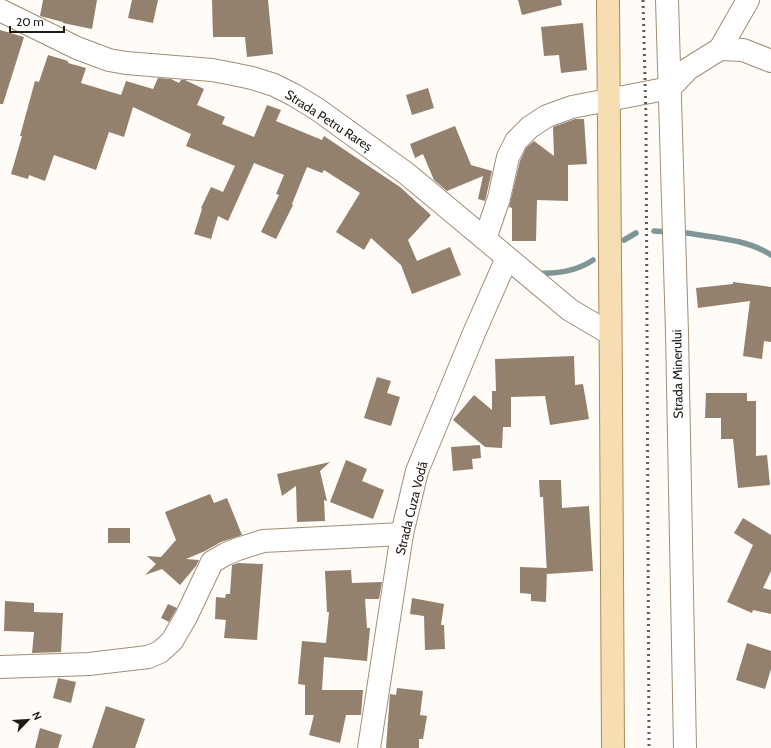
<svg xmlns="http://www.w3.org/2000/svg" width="771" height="748" font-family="Cabin,sans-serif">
<rect width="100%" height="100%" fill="#fffbf6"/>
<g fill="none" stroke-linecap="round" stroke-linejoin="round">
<g stroke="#7e9698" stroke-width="5.5">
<path d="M654 231 669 232"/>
<path d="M687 233C715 238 747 239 771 255"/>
<path d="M624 240 636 233"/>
<path d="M536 273C555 274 577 271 593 260"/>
</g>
</g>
<g fill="#93806d">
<path d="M43 0H97L92 29 63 23V22L40 16Z"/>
<path d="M132 0H158L153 23 128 18Z"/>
<path d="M212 0H268L273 54 247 57 245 37H213Z"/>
<path d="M518 0H561L562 5 522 15Z"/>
<path d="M583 23 587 70 561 73 559 55 544 56 541 27Z"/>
<path d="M0 30 24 37 3 104H0Z"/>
<path d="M48 55 68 61V63L86 68 81 83 121 95 126 81 153 89 158 78 171 79 179 83 181 80H185L204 89 197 105 225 117 222 124 254 137 267 105 281 110 276 121 322 140 324 136 400 187 431 215 408 240 417 261 450 247 461 275 412 294 401 265 371 238 364 250 336 232 360 193 324 170 322 173 307 167 292 204 293 205 276 239 261 232 279 195 276 194 284 175 254 163 228 221 218 216 211 239 194 234 202 209 201 208 211 187 223 192 235 166 186 146 191 134 133 107 124 137 109 132 96 170 54 155 45 181 29 175 28 179 11 174 22 136H20L35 81 39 82Z"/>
<path d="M428 88 434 108 412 115 406 95Z"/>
<path d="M575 119H584L587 164 568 165V201L537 200 536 241H512V208L509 207 520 161 526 148 534 141 554 156 553 127Z"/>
<path d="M455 126 471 165 492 171 485 201 478 199 483 176 447 191 434 180 423 154 415 158 410 144Z"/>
<path d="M733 282 771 287V342L764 341 762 359 743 356 750 301 698 308 696 288 733 284Z"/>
<path d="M574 356 575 385 583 384 589 419 550 425 545 396 511 397V427H503L502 448 485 447 453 420 474 395 492 410V391H496L495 359Z"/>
<path d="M377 377 391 381 387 393 400 397 391 426 364 418Z"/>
<path d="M706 393H747V401H756V456L767 455 770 485 738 488 733 439H721V418H705Z"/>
<path d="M480 445 481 458 472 459 473 469 453 471 451 447Z"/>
<path d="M346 460 367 469 362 481 384 490 373 519 330 502Z"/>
<path d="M330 462 320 471 327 501 324 500 325 521 297 522 296 486 282 496 277 474Z"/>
<path d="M539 480H561L562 508 589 506 593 571 547 574 543 497H540Z"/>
<path d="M210 494 214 503 227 498 242 535 221 542 205 551 186 559 199 560 196 566 180 585 162 569 145 575 156 564 147 556 161 557 176 540 165 512Z"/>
<path d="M743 518 771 535V571L763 588 771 590V614L753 610 752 613 727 602 753 545 734 533Z"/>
<rect x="108" y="528" width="22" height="15"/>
<path d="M238 563 263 564 257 640 224 638 226 620 215 619 216 597 225 598 226 594H230L232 565Z"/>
<path d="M520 567 547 568 546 602 531 601V594L520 593Z"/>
<path d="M351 570 352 583 382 582 379 599H365L367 628H370L367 661 324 657 322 690H363L361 715H346L340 743 309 735 314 715H305V685L298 684 302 641 326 643 329 612H327L325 571Z"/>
<path d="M412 598 444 604 441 625H444L445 649 425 650 424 616 410 614Z"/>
<path d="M5 601 34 603V612L63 613 61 652 32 653 34 632 4 631Z"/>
<path d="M168 604 177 608 169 622 161 618Z"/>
<path d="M747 643 771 651V669L765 689 736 680Z"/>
<path d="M58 678 76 682 71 703 53 698Z"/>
<path d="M397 688 423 691 420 715 427 716 423 739H419V748H386L390 694 396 695Z"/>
<path d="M106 706 145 719 135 748H92Z"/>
<path d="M40 728 62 735 58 748H35Z"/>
</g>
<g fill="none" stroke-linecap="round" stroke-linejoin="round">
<g stroke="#a08e7a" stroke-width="24">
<g id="minor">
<path d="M667 0 677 333 685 748"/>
<path d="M0 10 77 48 109 60 126 63 212 70 233 74 252 78 274 85 294 95 317 109 407 174 570 310 609 333"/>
<path d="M720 49 743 50 771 61"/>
<path d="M485 239 499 198 508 157 516 141 530 127 547 116 572 107 670 88 688 69 720 49 748 0"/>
<path d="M0 667 89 664 148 657 160 652 172 641 186 617 212 562 226 554 238 549 263 541 402 534"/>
<path d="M369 748 402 534 417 471 474 333 507 258"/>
</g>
</g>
<g stroke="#a98b5a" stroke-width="24">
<path id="major" d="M608 0C609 249 613 499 613 748"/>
</g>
<use href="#minor" stroke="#fff" stroke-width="22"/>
<use href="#major" stroke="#f7ddb2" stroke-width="22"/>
<path stroke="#635d57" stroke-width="3" stroke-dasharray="2 4" stroke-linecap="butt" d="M643 0 646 118 649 748"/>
</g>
<g text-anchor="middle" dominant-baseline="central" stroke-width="3.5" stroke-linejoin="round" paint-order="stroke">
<g font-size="13" fill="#221b14" stroke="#fff">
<text transform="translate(329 120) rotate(33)">Strada Petru Rareș</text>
<text transform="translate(677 374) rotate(-91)">Strada Minerului</text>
<text transform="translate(411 508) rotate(-76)">Strada Cuza Vodă</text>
</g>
</g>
<g transform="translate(28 720) rotate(65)" stroke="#ffffff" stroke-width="3" paint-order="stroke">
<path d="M0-3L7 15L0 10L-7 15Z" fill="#221b14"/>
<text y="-6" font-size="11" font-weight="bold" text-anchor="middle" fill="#221b14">N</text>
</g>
<path d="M10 26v6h54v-6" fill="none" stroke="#221b14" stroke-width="2"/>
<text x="16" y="26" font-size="12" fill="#221b14" stroke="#ffffff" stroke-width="3" paint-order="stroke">20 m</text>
</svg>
